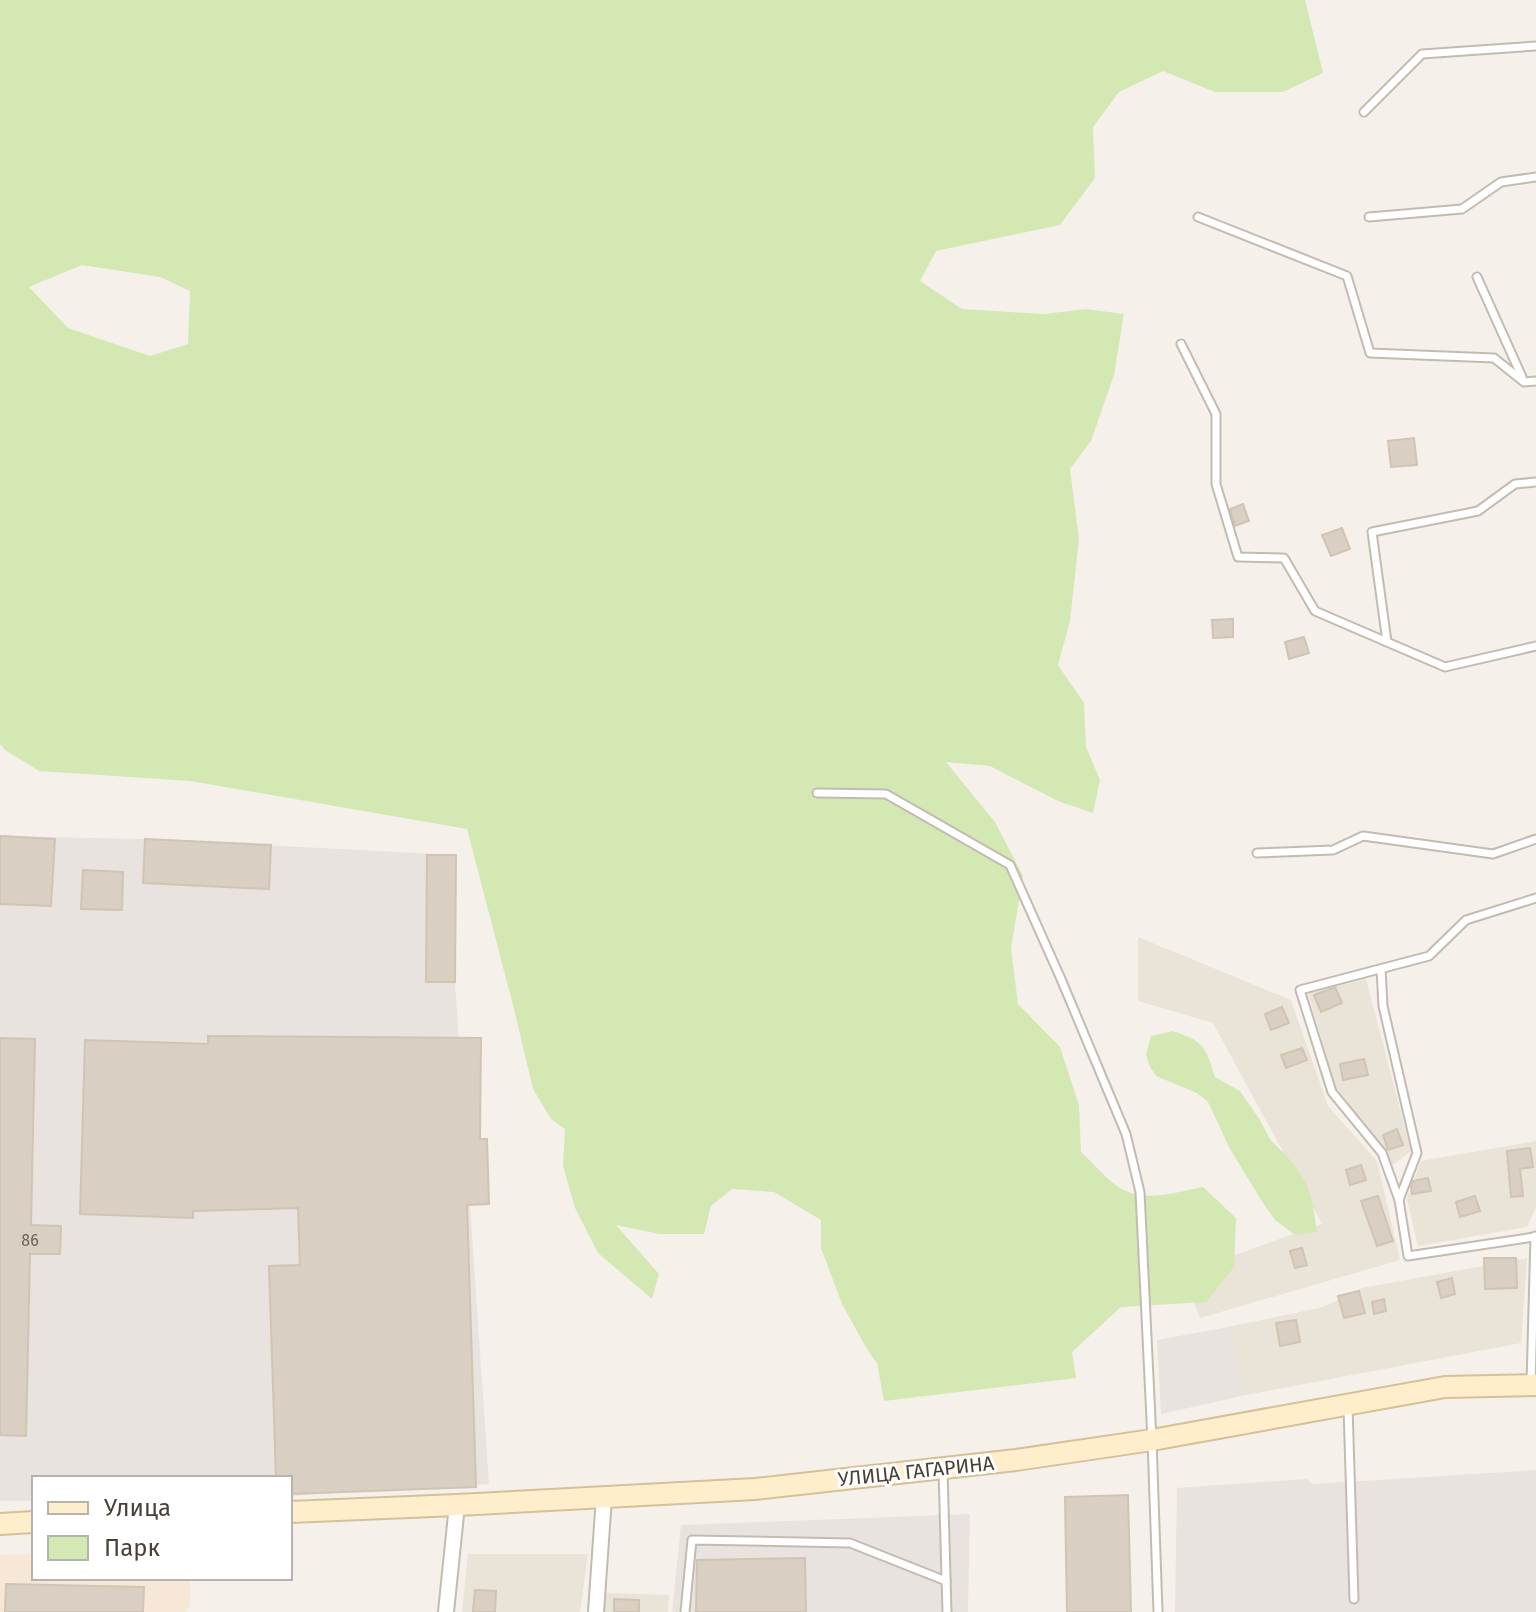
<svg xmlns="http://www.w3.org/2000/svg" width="1536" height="1612" font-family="'Fira Sans',sans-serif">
<rect width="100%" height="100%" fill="#f5f1ea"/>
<g fill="#e9e3d8">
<path d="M1138 937 1291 1000 1328 1106 1377 1161 1400 1260 1200 1318 1182 1274 1322 1224 1213 1023 1138 1001Z"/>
<path d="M1366 979 1411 1151 1393 1165 1336 1087 1308 993Z"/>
<path d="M1536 1141V1207L1527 1227 1418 1246 1407 1199 1421 1161Z"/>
<path d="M1527 1258 1521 1343 1246 1395 1228 1327 1323 1307 1362 1288Z"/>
<path d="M468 1554H588L580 1612H462Z"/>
<path d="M606 1593 669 1595 668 1612H604Z"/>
</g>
<path fill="#f6e7d6" d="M34 1554V1578H190V1606L184 1612H0V1555Z"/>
<g fill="#e8e3df">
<path d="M0 836 145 839 456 855 455 982 489 1484 290 1496V1478H34V1501H0Z"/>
<path d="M1228 1327 1246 1395 1161 1414 1157 1340Z"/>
<path d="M1536 1470V1612H1175L1177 1488 1306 1479 1313 1484Z"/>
<path d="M970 1514 968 1612H672L681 1525Z"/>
</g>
<g fill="#d4e8b4" fill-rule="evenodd">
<path d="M0 0H1305L1323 73 1283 92H1215L1163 71 1119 92 1093 127 1095 178 1060 225 936 251 920 281 962 309 1044 314 1086 309 1124 314 1114 375 1091 441 1070 469 1079 539 1070 621 1058 665 1084 703 1086 747 1100 780 1093 813 1058 801 990 766 946 762 995 822 1023 876 1011 948 1018 1004 1060 1047 1079 1105 1081 1152C1092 1162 1102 1174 1113 1183 1139 1205 1173 1193 1203 1187L1236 1218 1234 1267 1206 1302 1121 1307 1072 1352 1076 1378 884 1401 877 1363 868 1351 842 1304 821 1248V1220L774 1192 732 1189 711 1206 704 1234H659L616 1225 659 1274 652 1299 598 1253 575 1208 563 1166 565 1129 551 1119 533 1089 514 1009 467 829 190 781 39 771 5 750 0 744ZM82 265 160 277 190 291 188 344 150 356 68 328 29 287Z"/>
<path d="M1173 1031C1204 1042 1205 1045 1215 1077L1240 1091 1260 1120 1270 1139 1292 1162 1307 1184 1313 1206 1317 1232 1295 1235 1275 1220 1263 1203 1230 1149 1208 1102 1197 1093 1156 1076 1149 1065 1146 1054 1151 1036Z"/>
</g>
<g fill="#dacfc3" stroke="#d1c4b3" stroke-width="2">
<path d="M1414 438 1417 465 1391 467 1388 441Z"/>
<path d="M1243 504 1249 521 1235 526 1230 509Z"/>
<path d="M1342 528 1350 549 1331 556 1322 535Z"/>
<path d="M1233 619V637L1213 638 1212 620Z"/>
<path d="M1304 637 1309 653 1289 659 1285 642Z"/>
<path d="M0 836 55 839 51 906 0 904Z"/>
<path d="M145 839 271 845 269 889 143 883Z"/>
<path d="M427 855H456L455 982H426Z"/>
<path d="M83 870 123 872 122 910 81 909Z"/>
<path d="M1335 987 1342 1003 1321 1012 1314 995Z"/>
<path d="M1282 1007 1289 1023 1271 1030 1265 1014Z"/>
<path d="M208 1036 481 1038 480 1139H487L489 1204 467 1205 476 1487 290 1494V1478H276L269 1266 300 1265 298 1208 193 1211V1218L80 1214 85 1040 208 1044Z"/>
<path d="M0 1038 35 1039 31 1225 61 1226 60 1254H30L26 1436 0 1435Z"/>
<path d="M1302 1048 1307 1060 1286 1068 1281 1055Z"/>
<path d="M1364 1059 1368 1075 1343 1080 1340 1064Z"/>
<path d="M1397 1129 1403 1145 1388 1150 1383 1135Z"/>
<path d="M1530 1148 1533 1167 1520 1169 1523 1196 1511 1197 1507 1151Z"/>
<path d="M1361 1165 1366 1180 1350 1185 1346 1170Z"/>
<path d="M1428 1178 1431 1191 1412 1194 1411 1187 1413 1181Z"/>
<path d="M1378 1196 1393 1241 1377 1246 1361 1201Z"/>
<path d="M1475 1196 1480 1211 1460 1217 1456 1202Z"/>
<path d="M1302 1248 1307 1265 1295 1268 1290 1251Z"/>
<path d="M1484 1258H1516L1517 1288 1485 1289Z"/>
<path d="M1452 1278 1455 1294 1441 1298 1437 1282Z"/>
<path d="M1359 1291 1365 1313 1344 1318 1338 1296Z"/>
<path d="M1384 1299 1386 1311 1374 1314 1372 1302Z"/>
<path d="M1296 1320 1300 1342 1280 1346 1276 1323Z"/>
<path d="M1128 1495 1131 1612H1067L1065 1497Z"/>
<path d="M805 1558 806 1612H696L697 1560Z"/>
<path d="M6 1584 144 1587 143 1612H5Z"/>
<path d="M475 1590 496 1591 495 1612H473Z"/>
<path d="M614 1599 639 1600V1612H614Z"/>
</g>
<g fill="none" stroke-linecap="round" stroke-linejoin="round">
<g stroke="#c4bbb0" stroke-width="11">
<g id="lane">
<path d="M1364 112 1422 54 1536 46"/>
<path d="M1198 217 1347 276 1370 353 1494 358 1524 382 1536 381"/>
<path d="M1369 217 1462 209 1501 182 1536 177"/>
<path d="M1477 277 1522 377"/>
<path d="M1181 344 1216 414V484L1238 557 1284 558 1315 611 1445 667 1536 646"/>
<path d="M1387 642 1372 532 1478 511 1515 484 1536 482"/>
<path d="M817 793 886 794 1010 865 1061 979 1126 1134 1140 1192 1152 1440 1158 1612"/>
<path d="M1257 853 1333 850 1363 836 1493 854 1536 839"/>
<path d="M1381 969 1383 1006 1417 1153 1399 1200"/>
<path d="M1534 1237 1408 1256 1399 1200 1382 1153 1332 1092 1300 990 1429 956 1466 920 1536 898"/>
<path d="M1531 1384 1535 1236"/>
<path d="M1348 1407 1354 1599"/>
<path d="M943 1470 947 1612"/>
<path d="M685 1612 692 1540 850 1543 946 1581"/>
</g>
</g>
<g stroke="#c4bbb0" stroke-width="18">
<g id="street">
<path d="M446 1612 457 1505"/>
<path d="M596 1612 604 1497"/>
</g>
</g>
<g stroke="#d4c19a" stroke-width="24">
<g id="secondary">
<path d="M290 1512 457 1505 755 1489 1016 1460 1152 1440 1445 1387 1536 1385"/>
<path d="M0 1524 34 1522"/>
</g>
</g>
<use href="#lane" stroke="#fff" stroke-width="7"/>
<use href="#street" stroke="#fff" stroke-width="14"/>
<use href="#secondary" stroke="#feeecb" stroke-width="20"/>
</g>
<g text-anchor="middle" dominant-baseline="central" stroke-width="6" stroke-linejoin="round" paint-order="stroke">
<g font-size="16" fill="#6d645b">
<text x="30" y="1240">86</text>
</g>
<g font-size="20" fill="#494138" stroke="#fff">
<text transform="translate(916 1471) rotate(-6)">УЛИЦА ГАГАРИНА</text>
</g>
</g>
<rect x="32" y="1476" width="260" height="104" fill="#ffffff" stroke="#b6b3af" stroke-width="2"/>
<rect x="48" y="1502" width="40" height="12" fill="#feeecb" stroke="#b6b3af" stroke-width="2"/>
<text x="104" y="1516" font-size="24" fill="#494138">Улица</text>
<rect x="48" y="1536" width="40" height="24" fill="#d4e8b4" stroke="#b6b3af" stroke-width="2"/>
<text x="104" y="1556" font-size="24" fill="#494138">Парк</text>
</svg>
